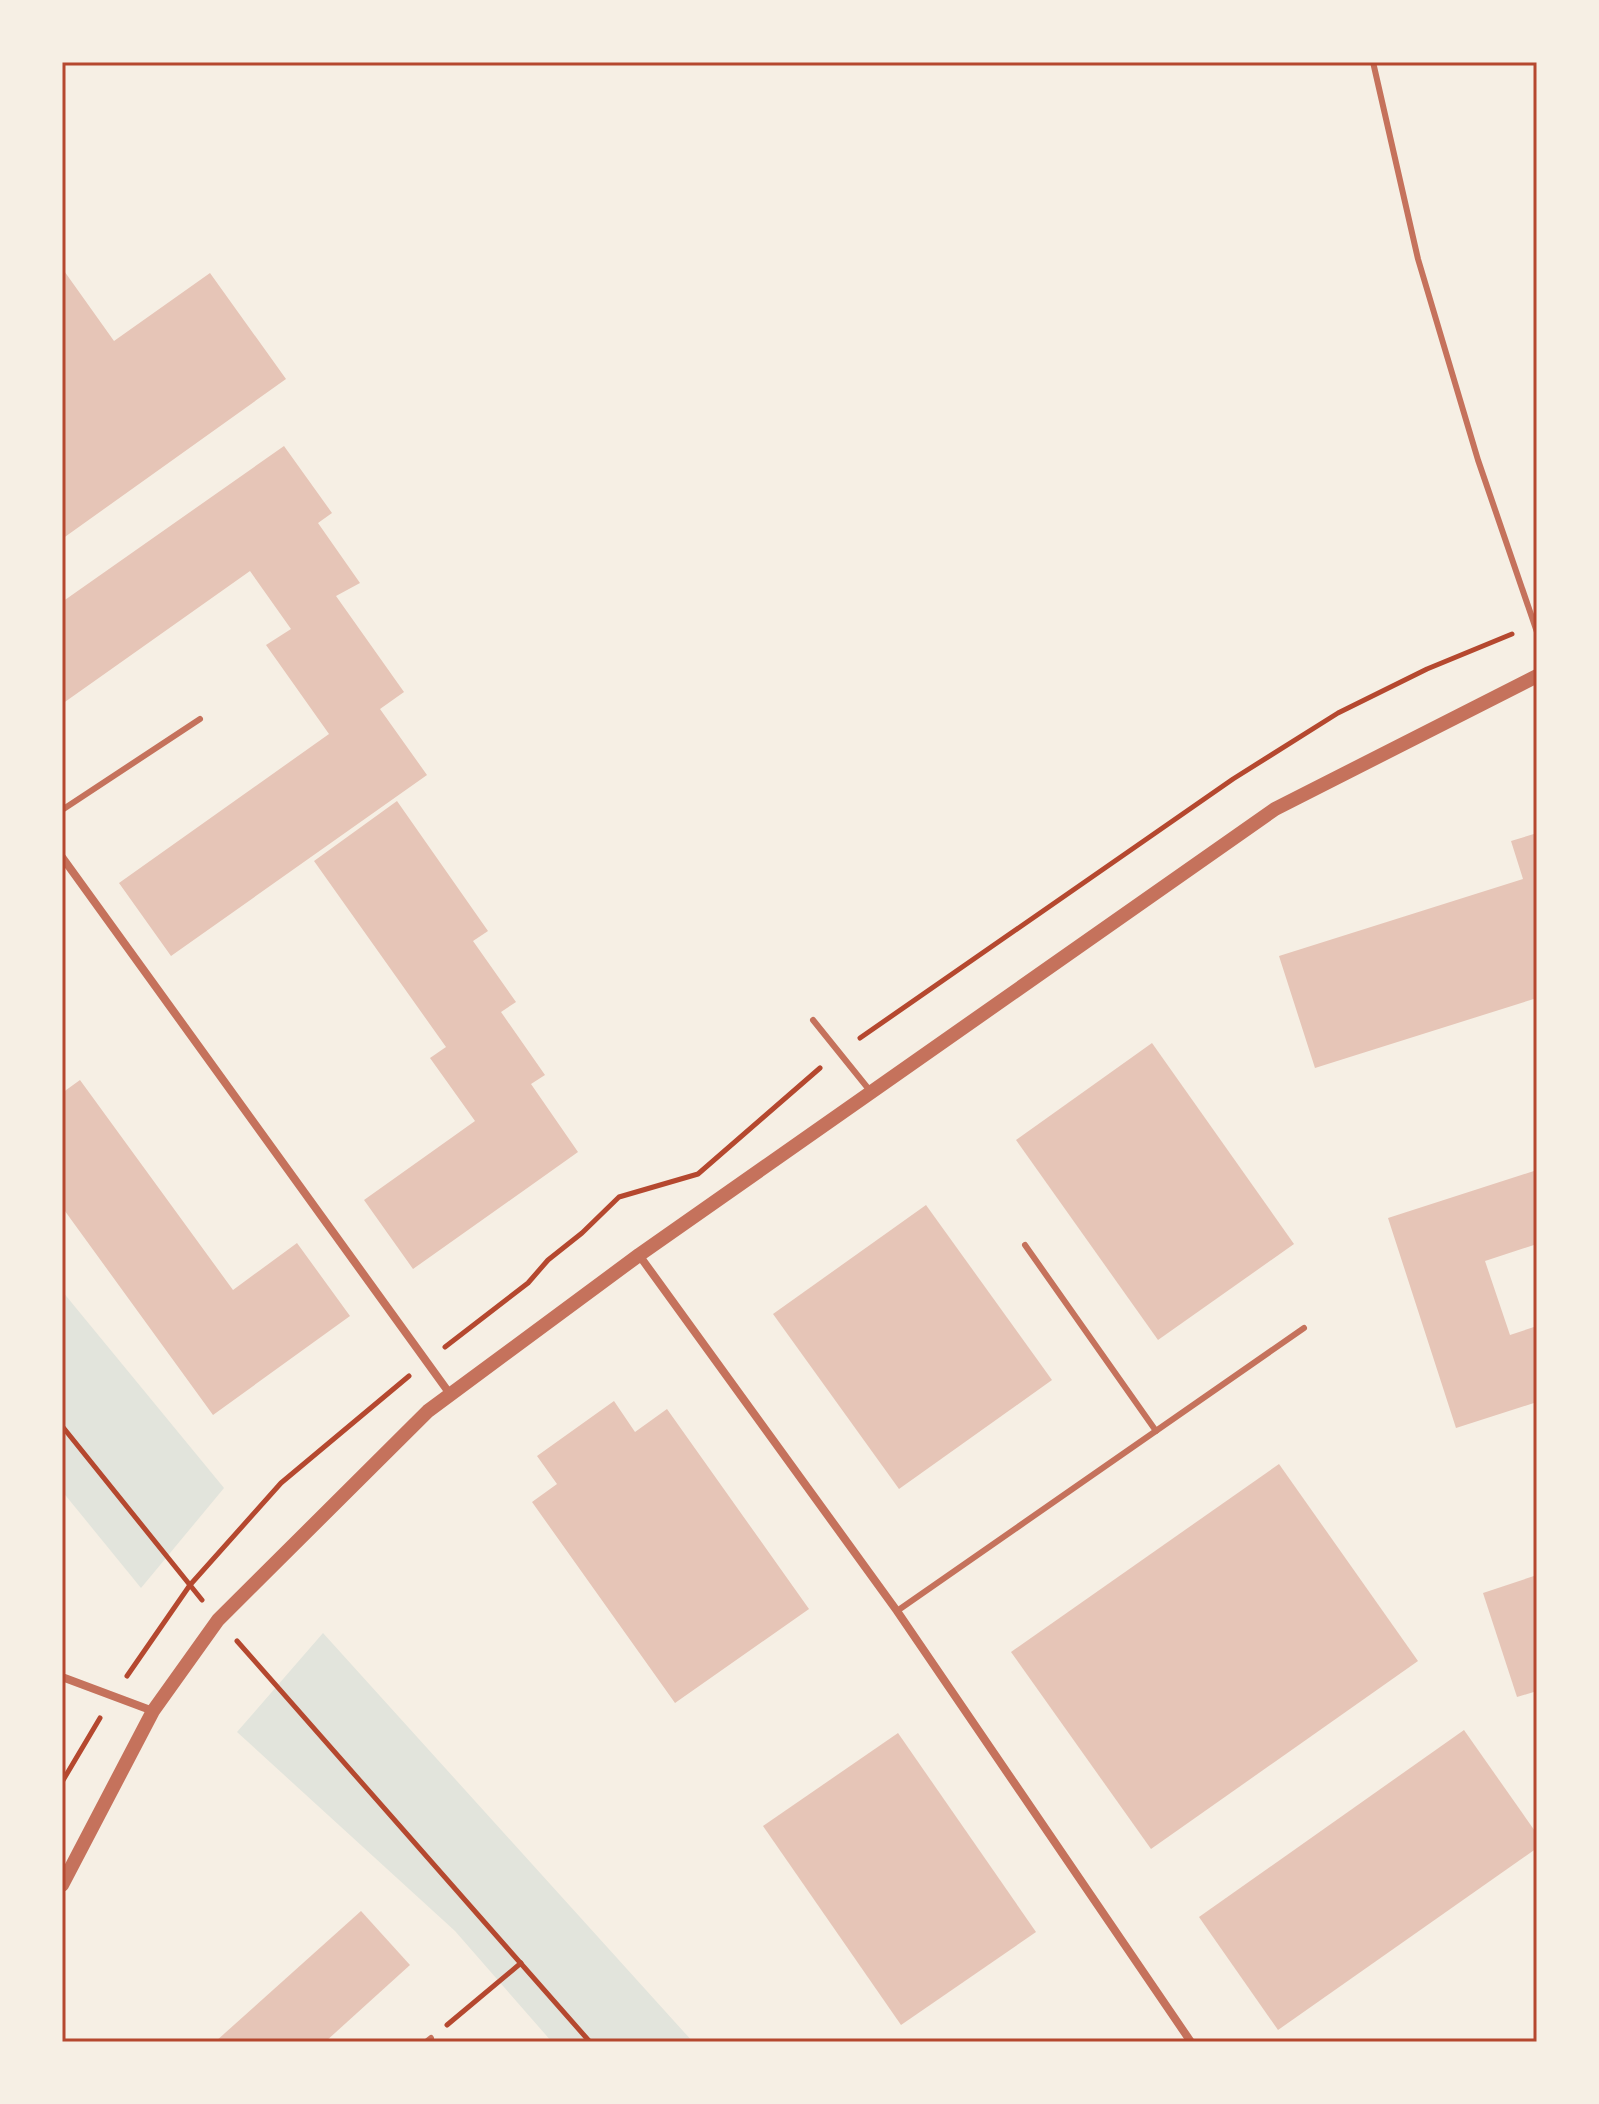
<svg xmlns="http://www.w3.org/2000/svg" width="1599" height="2104" font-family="'Archivo Narrow',sans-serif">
<rect width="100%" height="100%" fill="#f6efe4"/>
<g fill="#e2e4dc">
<path d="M62 1291 224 1488 141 1588 62 1491Z"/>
<path d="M323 1633 693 2042H552L455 1931 237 1732Z"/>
</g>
<g fill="#e6c5b7">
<path d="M62 268 114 341 210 273 286 379 62 539Z"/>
<path d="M284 446 332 513 318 523 360 583 336 596 404 692 380 709 427 775 171 956 119 883 329 734 266 645 291 629 250 571 62 704V602Z"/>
<path d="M397 801 488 931 473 941 516 1002 501 1012 545 1075 531 1084 578 1152 413 1269 364 1200 475 1121 430 1058 446 1047 314 861Z"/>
<path d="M1537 833V998L1315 1068 1279 956 1523 879 1511 841Z"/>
<path d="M1152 1043 1294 1244 1158 1340 1016 1140Z"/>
<path d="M80 1080 233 1290 297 1243 350 1316 213 1415 62 1207V1093Z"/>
<path d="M1537 1170V1244L1485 1261 1510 1335 1537 1326V1402L1456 1428 1388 1218Z"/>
<path d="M926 1205 1052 1380 899 1489 773 1314Z"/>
<path d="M614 1401 635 1432 667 1409 809 1609 675 1703 532 1502 557 1484 537 1456Z"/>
<path d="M1279 1464 1418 1661 1151 1849 1011 1652Z"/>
<path d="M1537 1575V1691L1517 1697 1483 1593Z"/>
<path d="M1464 1730 1537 1834V1848L1278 2030 1199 1917Z"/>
<path d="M898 1733 1036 1932 901 2025 763 1826Z"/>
<path d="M361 1911 410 1965 325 2042H215Z"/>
</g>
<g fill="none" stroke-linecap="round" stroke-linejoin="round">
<g stroke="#b5482f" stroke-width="5">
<path d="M860 1038 1233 779 1338 713 1427 669 1512 634"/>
<path d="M445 1347 528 1283 548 1260 582 1233 619 1197 698 1174 820 1068"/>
<path d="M62 1426 202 1600"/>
<path d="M237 1641 590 2042"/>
<path d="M127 1676 190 1585 281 1483 409 1376"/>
<path d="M62 1782 100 1718"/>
<path d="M447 2025 521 1963"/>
</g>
<g stroke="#c5725c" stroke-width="6">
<path d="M1373 62 1418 259 1478 460 1537 632"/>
<path d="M62 810 200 719"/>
<path d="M813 1020 871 1092"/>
<path d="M1025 1245 1156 1431"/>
<path d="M897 1611 1304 1328"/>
<path d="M426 2042 431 2038"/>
</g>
<g stroke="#c5725c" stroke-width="8">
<path d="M62 857 450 1394"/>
<path d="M639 1255 897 1611 1191 2042"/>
<path d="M62 1677 153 1711"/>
</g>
<path stroke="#c5725c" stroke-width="14" d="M62 1885 153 1711 218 1620 428 1411 639 1255 1275 809 1537 676"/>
</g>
<rect width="1599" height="2104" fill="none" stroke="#f6efe4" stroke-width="128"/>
<rect x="64" y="64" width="1471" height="1976" fill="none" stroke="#b5482f" stroke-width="3"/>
</svg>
